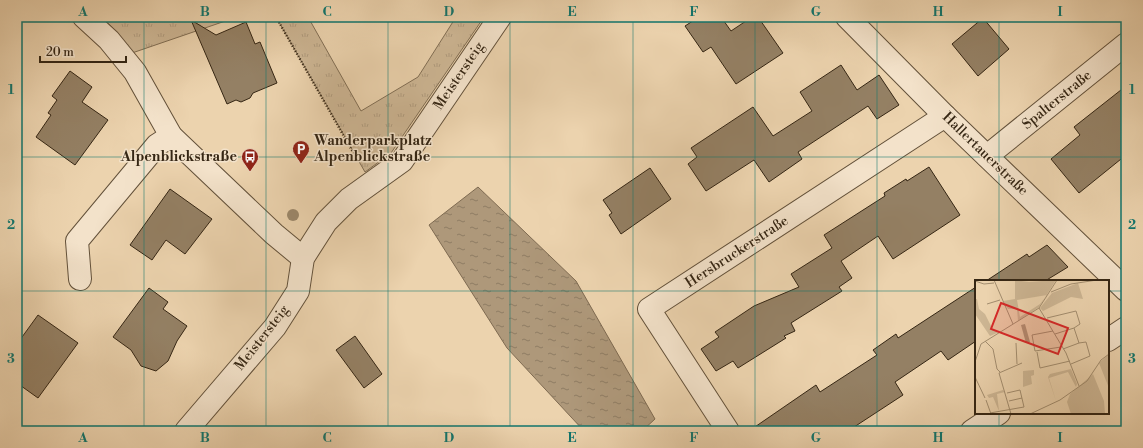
<svg xmlns="http://www.w3.org/2000/svg" width="1143" height="448" font-family="'Libre Bodoni',serif">
<defs>
<pattern id="grass-tufts" width="24" height="20" patternUnits="userSpaceOnUse"><rect width="24" height="20" fill="#cdb694"/><path d="M3 7l-1-3M5 7V3M7 7l1-3M15 17l-1-3M17 17v-4M19 17l1-3" fill="none" stroke="#b19c7f"/></pattern>
<pattern id="water-ripples" width="26" height="14" patternUnits="userSpaceOnUse"><rect width="26" height="14" fill="#ae987a"/><path d="M2 4q2-2 4 0t4 0M15 11q2-2 4 0t4 0" fill="none" stroke="#8e7c63"/></pattern>
</defs>
<rect width="100%" height="100%" fill="#ecd3ae"/>
<filter id="stains"><feTurbulence type="fractalNoise" baseFrequency=".005" numOctaves="4"/><feColorMatrix values="0 0 0 0 .2 0 0 0 0 .09 0 0 0 0 .02 0 0 0 .5 -.17"/></filter>
<radialGradient id="worn" r=".72"><stop offset=".6" stop-color="#630" stop-opacity="0"/><stop offset="1" stop-color="#630" stop-opacity=".3"/></radialGradient>
<g fill="url(#grass-tufts)" stroke="#816e54">
<path d="M99 17H237L132 53 110 25Z"/>
<path d="M276 17H308L361 111 418 77 456 17H484L391 153 365 172Z"/>
</g>
<path fill="url(#water-ripples)" stroke="#7e6a51" d="M478 187 576 281 655 419 642 431H584L507 348 429 225Z"/>
<g fill="#948064" stroke="#352614">
<path d="M699 17H721L731 31 752 17H758L783 53 736 84 711 47 703 52 685 26Z"/>
<path d="M983 18 1009 49 978 76 952 44Z"/>
<path d="M191 20 216 35 246 22 255 44 260 42 277 83 253 93 250 98 241 102 236 100 227 104Z"/>
<path d="M841 65 857 90 879 75 899 105 877 119 868 106 798 152 802 159 769 182 754 160 706 191 688 164 697 157 691 148 753 107 773 136 812 111 800 92Z"/>
<path d="M70 71 92 87 82 102 108 120 75 165 36 137 51 115 48 113 57 100 52 96Z"/>
<path d="M1126 86V155L1079 193 1051 159 1080 135 1074 127Z"/>
<path d="M929 167 960 215 893 259 878 236 841 261 852 278 839 287 842 291 791 323 795 331 784 336 786 338 738 368 733 361 716 371 701 349 719 337 715 332 754 306 799 287 791 274 832 248 824 235 885 196 884 193 906 179 907 181Z"/>
<path d="M650 168 671 199 621 234 609 215 612 213 603 200Z"/>
<path d="M170 189 212 219 185 254 166 240 152 260 130 245Z"/>
<path d="M1047 245 1068 267 1045 281H986L1027 254 1029 257Z"/>
<path d="M976 287V341L948 360 941 351 895 382 903 395 848 431H749L816 385 820 392 877 355 873 350 896 334 898 338Z"/>
<path d="M149 288 168 302 163 309 187 326 177 341 168 361 156 371 141 366 131 350 113 337Z"/>
<path d="M38 315 78 343 38 398 17 383V344Z"/>
<path d="M355 336 382 374 364 388 336 350Z"/>
</g>
<g fill="none" stroke-linecap="round" stroke-linejoin="round">
<g stroke="#63513a" stroke-width="24">
<g id="minor">
<path d="M84 17 109 40 135 72 171 136 274 234 303 258"/>
<path d="M847 17 945 116 1126 290"/>
<path d="M987 156 1126 44"/>
<path d="M80 279 77 241 157 145 171 136"/>
<path d="M1108 340 1126 328"/>
<path d="M186 431 275 327 298 291 303 258 326 222 349 199 402 161 500 17"/>
<path d="M728 431 649 309 945 116"/>
<path d="M972 431 999 413"/>
</g>
</g>
<path stroke="#352614" stroke-width="2.5" stroke-dasharray="1 2" stroke-linecap="butt" d="M276 17 358 161"/>
<use href="#minor" stroke="#f3e2ca" stroke-width="22"/>
</g>
<circle fill="#9c886b" cx="293" cy="215" r="6"/>
<path fill="none" stroke="#0f766e" stroke-width="1" stroke-opacity="0.55" d="M144 17V431M266 17V431M388 17V431M510 17V431M633 17V431M755 17V431M877 17V431M999 17V281M17 157H1126M17 291H976M1108 291H1126M999 413V431"/>
<defs>
<g id="parking-pin" transform="scale(0.9)"><path d="M0 17L-7.5 6A9.5 9.5 0 1 1 7.5 6Z" fill="#8f2418" stroke="#f3e2ca"/><path d="M-3.5-5.5H1a3.5 3.5 0 0 1 0 7H-1V5.5H-3.5ZM-1-3.4V-.6H.8a1.4 1.4 0 0 0 0-2.8Z" fill="#fff"/></g>
<g id="bus-pin" transform="scale(0.9)"><path d="M0 17L-7.5 6A9.5 9.5 0 1 1 7.5 6Z" fill="#8f2418" stroke="#f3e2ca"/><path d="M-5-6H5V4H4V6H2V4H-2V6H-4V4H-5ZM-3.5-4V0h7V-4ZM-3.5 1.2v1.5H-2V1.2ZM2 1.2v1.5H3.5V1.2Z" fill="#fff"/></g>
</defs>
<g fill-rule="evenodd">
<use href="#parking-pin" x="301" y="149"/>
<use href="#bus-pin" x="250" y="157"/>
</g>
<g text-anchor="middle" dominant-baseline="central" stroke-width="3" stroke-linejoin="round" paint-order="stroke">
<g font-size="14" fill="#352614" stroke="#f3e2ca">
<text transform="translate(459 76) rotate(-56)">Meistersteig</text>
<text transform="translate(1057 100) rotate(-39)">Spalterstraße</text>
<text transform="translate(985 154) rotate(44)">Hallertauerstraße</text>
<text transform="translate(737 252) rotate(-33)">Hersbruckerstraße</text>
<text transform="translate(262 338) rotate(-52)">Meistersteig</text>
</g>
<g font-size="14" font-weight="bold" fill="#352614" stroke="#f3e2ca" text-anchor="start">
<text x="314" y="141">Wanderparkplatz<tspan x="314" dy="16">Alpenblickstraße</tspan></text>
<text x="237" y="157" text-anchor="end">Alpenblickstraße</text>
</g>
</g>
<g transform="translate(975 280)">
<rect width="134" height="134" fill="#ecd3ae"/>
<path d="M40 0 54 2 81 0 64 27 43 41 42 29H33L28 21 40 19ZM72 15 65 24 45 37 42 20ZM103 3 108 19 96 17 68 31 65 28 77 13ZM0 19H2L4 29 10 34 18 50 24 52 15 56 0 34ZM134 74V108L124 83ZM96 89 102 104 101 107 93 92 74 98 81 121 73 97 75 94ZM118 94 129 121 130 134H96L92 122 95 114ZM28 110 30 112 22 114 24 131 18 117 14 118 12 115Z" fill="#cdb694" fill-rule="evenodd"/>
<path d="M59 90V95L56 96 57 104 48 107V91Z" fill="#cdb694"/>
<path d="M50 44 55 62 51 63 46 45Z" fill="#ae987a"/>
<path fill="none" stroke="#a38e70" stroke-width="1" d="M19 0 38 44M0 1 9 4 19 3M76 12 96 4 122 0M12 24 25 20M64 28 91 73 104 106M72 38 101 31 105 44 99 48 104 63 111 62 115 76 96 84M78 51 57 55 60 71 86 67M80 54 99 48M10 61 18 69 22 89 25 92M41 63 42 84M88 69 104 63M62 72 65 88 95 81M0 82 6 64 64 28 82 0M0 97 10 118M11 120 16 134M34 121 47 118M15 133 49 127 45 110 32 113M36 134 24 93 47 83M55 134 85 120 112 101 126 80 134 74"/>
<path fill="#d62828" fill-opacity="0.15" stroke="#d62828" stroke-width="2" d="M26 23 93 48 83 74 16 49Z"/>
<rect width="134" height="134" fill="none" stroke="#352614" stroke-width="2"/>
</g>
<rect width="1143" height="448" fill="none" stroke="#ecd3ae" stroke-width="44"/>
<path d="M40 56v6h86v-6" fill="none" stroke="#352614" stroke-width="2"/>
<text x="46" y="56" font-size="12" fill="#352614" stroke="#f3e2ca" stroke-width="3" paint-order="stroke">20 m</text>
<rect x="22" y="22" width="1099" height="404" fill="none" stroke="#0f766e" stroke-width="1.5"/>
<g font-size="13" text-anchor="middle" font-weight="bold" fill="#0f766e">
<text x="83" y="16">A</text>
<text x="205" y="16">B</text>
<text x="327" y="16">C</text>
<text x="449" y="16">D</text>
<text x="572" y="16">E</text>
<text x="694" y="16">F</text>
<text x="816" y="16">G</text>
<text x="938" y="16">H</text>
<text x="1060" y="16">I</text>
<text x="11" y="94">1</text>
<text x="1132" y="94">1</text>
<text x="11" y="229">2</text>
<text x="1132" y="229">2</text>
<text x="11" y="363">3</text>
<text x="1132" y="363">3</text>
<text x="83" y="442">A</text>
<text x="205" y="442">B</text>
<text x="327" y="442">C</text>
<text x="449" y="442">D</text>
<text x="572" y="442">E</text>
<text x="694" y="442">F</text>
<text x="816" y="442">G</text>
<text x="938" y="442">H</text>
<text x="1060" y="442">I</text>
</g>
<rect width="100%" height="100%" filter="url(#stains)"/>
<rect width="100%" height="100%" fill="url(#worn)"/>
</svg>
